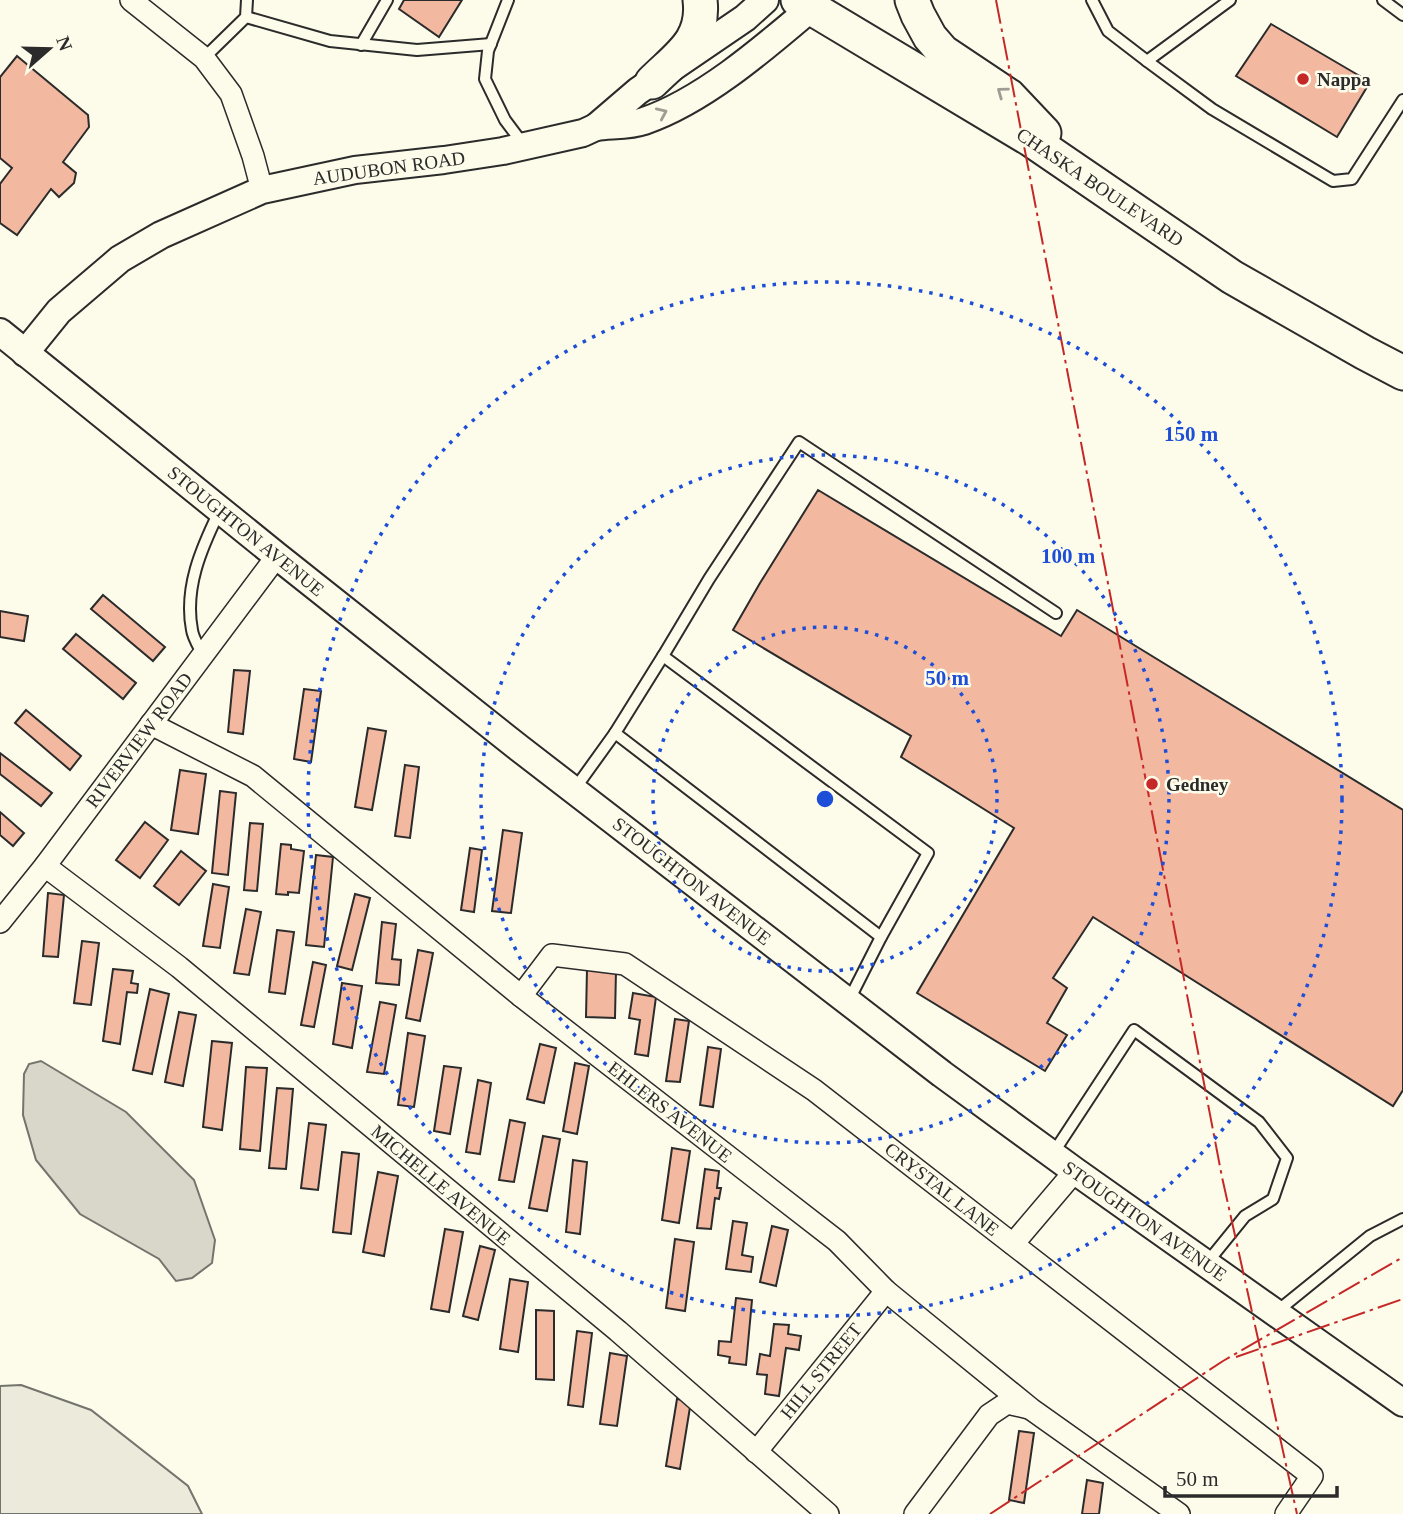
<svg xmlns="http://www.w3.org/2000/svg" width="1403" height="1514" font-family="'Times New Roman',serif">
<rect width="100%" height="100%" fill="#fdfbea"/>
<path fill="#ecebdb" stroke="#74746e" stroke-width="2" d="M21 1385 91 1410 188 1486 202 1514H0V1386Z"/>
<path fill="#d8d7c9" stroke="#74746e" stroke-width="2" d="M41 1061 126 1112 194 1180 215 1240 212 1263 192 1278 176 1281 159 1259 80 1214 36 1160 23 1115 24 1074 29 1064Z"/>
<g fill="#f2b8a0" stroke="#2b2b2b" stroke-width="2">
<path d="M404 0H462L439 37 399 9Z"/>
<path d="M1271 24 1370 82 1337 137 1236 76Z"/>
<path d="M17 56 88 115 89 127 63 162 76 173 74 183 59 197 51 189 17 235 0 223V184L12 168 0 158V77Z"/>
<path d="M818 490 1061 636 1077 610 1403 810V1090L1393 1106 1093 917 1053 978 1067 988 1047 1023 1067 1035 1045 1071 917 993 1014 828 901 757 911 736 733 630 760 583Z"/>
<path d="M103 595 165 647 153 661 91 609Z"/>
<path d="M0 611 28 616 24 641 0 637Z"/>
<path d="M76 634 136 683 123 699 63 649Z"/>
<path d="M234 670 250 671 243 734 228 732Z"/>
<path d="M304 689 321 691 311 762 294 759Z"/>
<path d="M26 710 81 756 70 770 15 723Z"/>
<path d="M368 728 386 731 372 810 355 807Z"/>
<path d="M0 753 52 793 41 806 0 774Z"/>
<path d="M405 765 419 767 410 838 395 836Z"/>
<path d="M180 770 206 774 198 834 171 830Z"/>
<path d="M220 791 236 793 228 875 212 873Z"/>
<path d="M0 812 24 833 13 846 0 835Z"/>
<path d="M145 822 168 840 140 878 116 860Z"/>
<path d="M250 823 263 824 257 891 244 890Z"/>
<path d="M503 830 522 833 511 913 492 911Z"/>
<path d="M281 844 291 845V849L304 851 299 893 288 892V895L276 894Z"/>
<path d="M470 848 482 850 474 912 461 910Z"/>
<path d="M181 851 206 871 179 905 154 886Z"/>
<path d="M316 855 333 857 324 947 306 945Z"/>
<path d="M213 884 229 887 220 948 203 946Z"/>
<path d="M48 893 64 895 58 957 43 956Z"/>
<path d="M355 894 370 898 352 970 337 966Z"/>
<path d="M246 909 261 912 249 975 234 973Z"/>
<path d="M382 922 396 924 392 959 401 960 399 985 376 983Z"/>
<path d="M277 930 294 932 285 994 269 992Z"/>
<path d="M82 941 99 943 91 1005 74 1003Z"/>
<path d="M418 950 433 953 420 1021 406 1018Z"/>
<path d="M313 962 326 965 314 1027 301 1025Z"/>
<path d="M113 969 133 971 131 983 138 984 137 993 127 992 120 1044 103 1041Z"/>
<path d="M587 969 616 970 615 1018 586 1017Z"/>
<path d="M342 983 362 986 352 1048 333 1044Z"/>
<path d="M150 989 169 994 152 1074 133 1070Z"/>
<path d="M633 993 656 997 648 1056 635 1054 640 1020 629 1018Z"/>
<path d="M380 1002 396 1005 384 1074 367 1072Z"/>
<path d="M179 1012 196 1015 183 1086 165 1082Z"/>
<path d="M675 1019 689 1021 680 1082 666 1081Z"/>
<path d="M408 1033 425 1036 414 1107 398 1105Z"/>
<path d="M212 1041 232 1043 222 1130 203 1127Z"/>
<path d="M540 1044 556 1048 544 1103 527 1099Z"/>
<path d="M708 1047 721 1049 713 1107 700 1105Z"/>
<path d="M575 1063 589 1066 577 1134 563 1131Z"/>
<path d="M444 1066 461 1068 450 1134 434 1131Z"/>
<path d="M246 1067 267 1068 260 1151 240 1149Z"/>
<path d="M478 1080 491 1083 480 1154 466 1152Z"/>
<path d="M277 1088 293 1089 286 1169 269 1168Z"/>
<path d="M510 1120 525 1123 514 1182 499 1180Z"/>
<path d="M309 1123 326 1125 318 1190 301 1188Z"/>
<path d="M543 1136 560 1139 547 1211 529 1208Z"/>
<path d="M672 1148 690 1151 679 1223 662 1220Z"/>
<path d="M342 1152 359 1154 351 1234 333 1232Z"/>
<path d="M573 1160 587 1162 580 1234 566 1232Z"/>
<path d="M705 1169 719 1171 717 1188H721L719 1199 715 1198 711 1229 697 1228Z"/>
<path d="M378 1172 398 1176 384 1256 363 1252Z"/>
<path d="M733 1221 747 1223 742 1255 753 1257 751 1272 726 1269Z"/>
<path d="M772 1226 788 1230 776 1286 760 1282Z"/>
<path d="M445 1229 463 1232 449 1312 431 1309Z"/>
<path d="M675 1239 694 1242 685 1311 666 1308Z"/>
<path d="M480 1246 495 1250 478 1320 463 1316Z"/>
<path d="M510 1279 528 1282 518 1352 500 1349Z"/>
<path d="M736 1298 752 1300 746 1365 729 1363 730 1357 718 1355 719 1341 731 1342Z"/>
<path d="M536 1310 554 1311V1380L536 1379Z"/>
<path d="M774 1324 789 1325 788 1334 801 1336 799 1350 786 1348 779 1396 765 1394 767 1375 757 1374 760 1354 770 1356Z"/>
<path d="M577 1331 592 1333 583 1407 568 1405Z"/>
<path d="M610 1353 627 1356 617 1426 600 1424Z"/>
<path d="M677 1399 691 1401 680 1469 666 1466Z"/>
<path d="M1019 1431 1034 1433 1024 1503 1009 1500Z"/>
<path d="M1087 1480 1103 1483 1099 1514H1082Z"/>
</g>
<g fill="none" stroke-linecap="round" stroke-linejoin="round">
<g stroke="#2b2b2b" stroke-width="14">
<g id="service">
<path d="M508 0 488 51 485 79 505 120 523 144"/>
<path d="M1092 0 1108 31 1147 61 1212 109 1333 181 1352 179 1403 100"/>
<path d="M1383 0 1403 15"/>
<path d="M246 17 330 41 417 50 491 44"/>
<path d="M361 45 387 0"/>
<path d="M204 58 246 17 247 0"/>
<path d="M1147 61 1230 0"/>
<path d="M203 655C199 647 193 638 192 630 184 588 201 549 219 512"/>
<path d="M663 656 615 733 881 937"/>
<path d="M574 790 615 733"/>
<path d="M848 1002 881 937 928 853 663 656 709 579 799 442 1056 613"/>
<path d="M1052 1155 1134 1030 1259 1122 1287 1158 1273 1199 1245 1216 1206 1264"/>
<path d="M1275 1313 1370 1236 1403 1219"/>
</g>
</g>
<g stroke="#2b2b2b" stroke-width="24">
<g id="minor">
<path d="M131 0 204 58 231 94 253 156 262 190"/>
<path d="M151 724 253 776 521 996 837 1241 886 1291 1031 1409 1179 1514"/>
<path d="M45 866 179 967 618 1331 828 1514"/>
<path d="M0 922 45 866 277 556"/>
<path d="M521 996 552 955 625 964 814 1090 1312 1476 1286 1514"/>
<path d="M1013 1244 1075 1171"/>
<path d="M756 1452 886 1291"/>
<path d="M915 1514 989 1415 1007 1403 1029 1408"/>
</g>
</g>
<g stroke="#2b2b2b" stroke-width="30">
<g id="tertiary">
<path d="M596 127C611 125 630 126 644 121 703 101 764 48 811 8"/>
<path d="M0 332 277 556 519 748 942 1074 1075 1171 1403 1403"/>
<path d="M25 353 59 311 120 259 161 235 262 190 355 170 444 160 503 151 583 133 596 127 638 91 745 18 765 0"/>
</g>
</g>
<g stroke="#2b2b2b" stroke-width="37">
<g id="primary">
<path d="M798 0 1030 139 1232 277 1365 353 1403 373"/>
<path d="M912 0 918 15 930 37 943 52 1009 96 1044 133"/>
<path d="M652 82C678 56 705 41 700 0"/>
</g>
</g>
<use href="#service" stroke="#fdfbea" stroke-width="10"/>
<use href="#minor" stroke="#fdfbea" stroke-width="21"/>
<use href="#tertiary" stroke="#fdfbea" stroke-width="26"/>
<use href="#primary" stroke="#fdfbea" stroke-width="33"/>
<g stroke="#c62828" stroke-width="2" stroke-dasharray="24 5 3.5 5" stroke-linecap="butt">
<path d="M996 0 1222 1177 1297 1514"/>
<path d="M1236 1357 1403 1299"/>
<path d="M990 1514 1223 1361 1403 1257"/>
</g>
</g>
<defs><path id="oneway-chevron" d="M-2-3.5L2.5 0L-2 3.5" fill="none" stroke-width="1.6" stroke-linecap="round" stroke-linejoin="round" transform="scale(1.75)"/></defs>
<g stroke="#9e9d94">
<use href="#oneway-chevron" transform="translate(1002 92) rotate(-144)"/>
<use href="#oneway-chevron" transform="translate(662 113) rotate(-24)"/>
</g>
<g fill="none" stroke="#1d4ed8" stroke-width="3.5" stroke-dasharray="3.5 7">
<circle cx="825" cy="799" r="172"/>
<circle cx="825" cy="799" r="344"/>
<circle cx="825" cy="799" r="517"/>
</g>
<g fill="#c62828" stroke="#fdfbea" stroke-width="2.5">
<circle cx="1303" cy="79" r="7"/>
<circle cx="1152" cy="784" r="7"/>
</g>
<g text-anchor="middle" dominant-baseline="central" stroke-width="5" stroke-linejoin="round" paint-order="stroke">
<g font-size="19" font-weight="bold" fill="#2b2b2b" stroke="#fdfbea" text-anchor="start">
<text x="1317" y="79">Nappa</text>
<text x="1166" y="784">Gedney</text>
</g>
<g font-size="19" fill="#2b2b2b" stroke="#fdfbea">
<text transform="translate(389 168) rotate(-8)">AUDUBON ROAD</text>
<text transform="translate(1100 187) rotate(34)">CHASKA BOULEVARD</text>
<text transform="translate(246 531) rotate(39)">STOUGHTON AVENUE</text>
<text transform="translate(139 740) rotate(-53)">RIVERVIEW ROAD</text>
<text transform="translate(692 881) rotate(38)">STOUGHTON AVENUE</text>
<text transform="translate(670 1112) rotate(38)">EHLERS AVENUE</text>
<text transform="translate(441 1185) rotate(40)">MICHELLE AVENUE</text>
<text transform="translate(942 1189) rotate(38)">CRYSTAL LANE</text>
<text transform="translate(1145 1221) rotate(35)">STOUGHTON AVENUE</text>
<text transform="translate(821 1371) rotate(-51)">HILL STREET</text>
</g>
</g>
<circle cx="825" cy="799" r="10" fill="#1d4ed8" stroke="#fdfbea" stroke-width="3.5"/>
<g font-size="21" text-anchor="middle" font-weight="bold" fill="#1d4ed8" stroke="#fdfbea" stroke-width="5" stroke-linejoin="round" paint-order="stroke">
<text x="1191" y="441">150 m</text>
<text x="1068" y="563">100 m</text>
<text x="947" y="685">50 m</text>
</g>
<g transform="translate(49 49) rotate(70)" stroke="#fdfbea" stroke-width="5" paint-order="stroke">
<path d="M0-5L12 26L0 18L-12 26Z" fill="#2b2b2b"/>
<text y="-10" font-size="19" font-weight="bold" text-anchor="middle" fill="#2b2b2b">N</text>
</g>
<path d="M1165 1486v10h172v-10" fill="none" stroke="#2b2b2b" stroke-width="3.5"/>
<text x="1176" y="1486" font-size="21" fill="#2b2b2b" stroke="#fdfbea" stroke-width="5" paint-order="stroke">50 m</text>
</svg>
